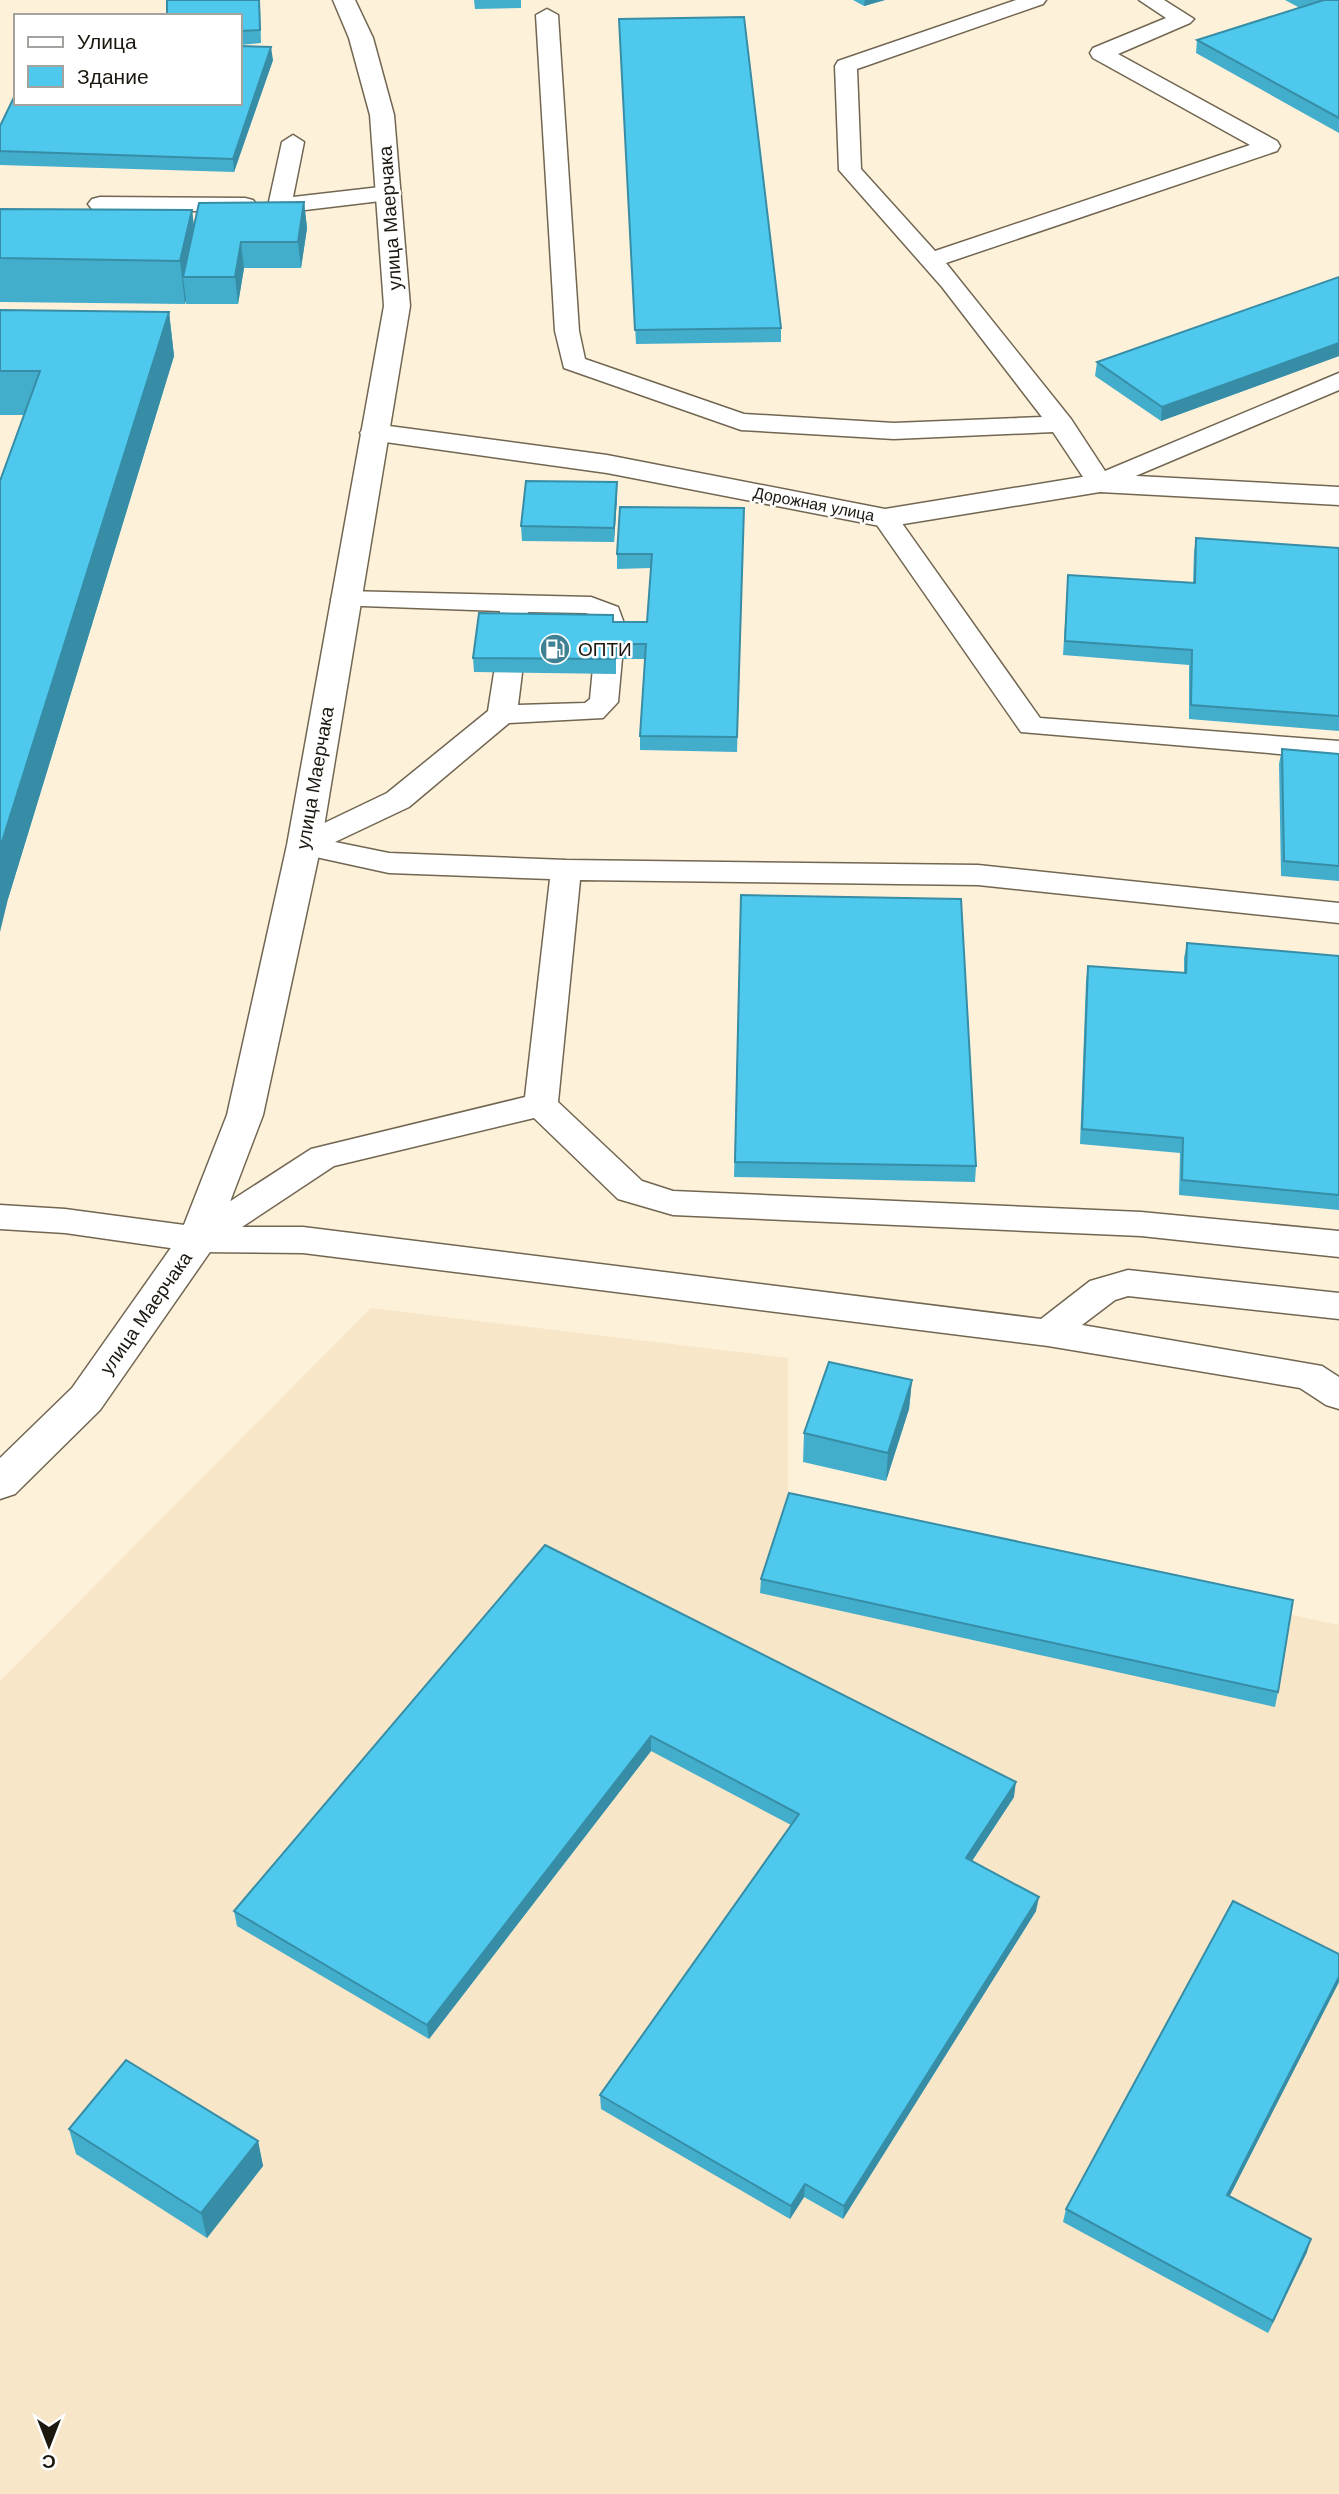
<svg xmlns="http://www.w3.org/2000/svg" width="1339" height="2494" font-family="Helvetica,sans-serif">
<rect width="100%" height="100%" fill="#fef1da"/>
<path fill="#f7e6c8" d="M371 1308 788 1358V1507L1339 1625V2494H0V1681Z"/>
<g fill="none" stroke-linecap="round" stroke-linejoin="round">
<g stroke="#716651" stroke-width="3">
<g id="lane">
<path d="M1016 0H1046L1043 4 857 69 861 169 935 251 1250 145 1093 58 1090 53 1093 48 1166 18 1139 0H1164L1194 19 1190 23 1118 54 1277 141 1280 146 1277 151 946 263 1071 419 1105 471 1339 373V390L1100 491 1091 489 1053 432 894 439 741 430 564 368 555 331 536 15 547 9 558 15 579 331 585 359 744 414 894 423 1042 417 942 287 839 170 835 66 838 61Z"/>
<path d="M293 135 304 142 293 197 389 186 397 188 401 193 397 198 389 200 280 213 272 211 268 206 282 142Z"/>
<path d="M100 197 245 198 253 200 257 205 253 210 245 212 92 209 88 204 92 199Z"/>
<path d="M885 510 894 512 1040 718 1339 741V759L1021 732 872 518 876 512Z"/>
<path d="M345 591 591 597 618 607 625 626 618 702 603 718 509 723 409 807 335 842 389 853 566 860 978 865 1339 903V923L978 885 580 880 558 1102 642 1181 673 1191 1141 1212 1339 1231V1257L1141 1236 673 1215 618 1199 534 1118 334 1166 242 1227H303L1041 1319 1090 1281 1128 1270 1339 1293V1319L1128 1296 1115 1300 1082 1325 1322 1366 1339 1377V1409L1326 1405 1300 1388 1048 1346 303 1253 198 1252 65 1233 0 1229V1205L65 1209 192 1226 311 1149 525 1097 550 879 389 873 293 852 289 845 293 838 387 793 488 711 494 673 498 667 508 664 518 667 522 673 518 705 585 703 590 699 597 626 595 617 586 613 528 612 523 631 513 633 503 631 499 625 500 611 335 605 331 599 335 593Z"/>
</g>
</g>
<g stroke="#716651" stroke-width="3">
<path id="street" d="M374 424 607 455 885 509 1100 474 1339 487V505L1100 492 885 527 607 473 364 439 360 433 364 427Z"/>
</g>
<g stroke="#716651" stroke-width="3">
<path id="primary" d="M333 0H355L373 38 394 115 410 306 321 845 263 1115 212 1249 100 1410 15 1494 0 1499V1458L72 1388 180 1235 227 1115 287 845 384 306 370 115 349 38Z"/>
</g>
<use href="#lane" fill="#fff" fill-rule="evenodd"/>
<use href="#street" fill="#fff" fill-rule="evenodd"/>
<use href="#primary" fill="#fff" fill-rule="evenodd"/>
</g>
<g fill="#43adcc">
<path d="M474 0H521V8L475 9Z"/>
<path d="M853 0H885L864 6Z"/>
<path d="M1285 0H1339V133L1196 53 1197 40 1300 8Z"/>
<path d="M260 7 261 43 240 45V16Z"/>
<path d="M619 19 781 328V342L636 344Z"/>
<path d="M273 60 234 172 0 165V126Z"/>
<path d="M304 202 307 228 301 268H244L238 304H186V300L185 304 0 302V209L192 210 194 227Z"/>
<path d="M1339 277V356L1161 421 1095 376 1097 362Z"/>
<path d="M0 310 169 312 174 356 8 899 24 415H0Z"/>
<path d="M617 496 614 542 522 541 521 526Z"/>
<path d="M744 508 737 752 640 750V736L645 659H616V674L474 672 473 658 613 622H647L651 568 617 569V554Z"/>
<path d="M1196 538 1339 548V731L1189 719V665L1063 655 1068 575 1193 583 1194 552Z"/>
<path d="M1282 749 1339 754V881L1281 876 1279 764Z"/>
<path d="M741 895 976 1166 975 1182 734 1177Z"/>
<path d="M1187 943 1339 956V1210L1179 1195 1180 1153 1080 1144 1086 981 1088 966 1184 973V958Z"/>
<path d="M912 1380 909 1409 886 1481 803 1462 804 1433Z"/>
<path d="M545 1545 1014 1797 972 1861 1036 1911 843 2219 804 2197 790 2219 601 2109 600 2095 791 1825 651 1751 429 2039 237 1926 234 1911Z"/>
<path d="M761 1579 1278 1692 1275 1707 760 1593Z"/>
<path d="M1339 1982 1229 2197 1307 2252 1268 2333 1063 2222 1066 2209Z"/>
<path d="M69 2129 258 2141 263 2166 207 2238 76 2154Z"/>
</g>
<g fill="#378da6">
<path d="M865 0H885L864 6Z"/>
<path d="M271 47 273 60 234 172 233 159Z"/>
<path d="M304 202 307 228 301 268 298 242Z"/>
<path d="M192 210 197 253 183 277 186 300 185 304 180 261Z"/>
<path d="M241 242 244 268 238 304 235 277Z"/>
<path d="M169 312 174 356 8 899 0 932V848Z"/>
<path d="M1339 343V356L1161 421 1162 407Z"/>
<path d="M617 482V496L614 542V528Z"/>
<path d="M912 1380 909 1409 886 1481 888 1453Z"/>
<path d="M651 1736V1751L429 2039 427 2025Z"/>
<path d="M1016 1782 1014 1797 964 1873 966 1858Z"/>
<path d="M1039 1897 1036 1911 843 2219 844 2206Z"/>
<path d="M1339 1977V1982L1223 2209 1227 2195Z"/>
<path d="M258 2141 263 2166 207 2238 201 2213Z"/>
<path d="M805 2184 804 2197 790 2219 791 2206Z"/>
<path d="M1311 2239 1307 2252 1268 2333 1273 2321Z"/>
</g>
<g fill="#4ec9ed" stroke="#378da6" stroke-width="2">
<path d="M167 0H259L260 30 240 31V16H167Z"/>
<path d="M1324 0H1339V118L1197 40Z"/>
<path d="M744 17 781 328 635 330 619 19Z"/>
<path d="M240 46 271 47 233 159 0 151V126L16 93V103H240Z"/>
<path d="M304 202 298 242H241L235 277H183L199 203Z"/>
<path d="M0 209 192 210 180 261 0 258Z"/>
<path d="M1339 277V343L1162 407 1097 362Z"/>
<path d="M0 310 169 312 0 848V481L40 371H0Z"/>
<path d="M526 481 617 482 614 528 521 526Z"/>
<path d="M620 507 744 508 737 737 640 736 646 644H616L615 659 473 658 479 613 613 615V622H647L652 554H617Z"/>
<path d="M1196 538 1339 548V716L1191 705 1192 650 1065 641 1068 575 1195 583Z"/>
<path d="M1282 749 1339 754V866L1284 861Z"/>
<path d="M741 895 961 899 976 1166 735 1162Z"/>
<path d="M1187 943 1339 956V1195L1182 1180 1183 1138 1082 1129 1088 966 1186 973Z"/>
<path d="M829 1362 912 1380 888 1453 804 1433Z"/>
<path d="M789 1493 1293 1600 1278 1692 761 1579Z"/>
<path d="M545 1545 1016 1782 966 1858 1039 1897 844 2206 805 2184 791 2206 600 2095 799 1814 651 1736 427 2025 234 1911Z"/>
<path d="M1233 1901 1339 1954V1977L1227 2195 1311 2239 1273 2321 1066 2209Z"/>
<path d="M126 2060 258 2141 201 2213 69 2129Z"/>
</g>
<defs>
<g id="fuel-disc" transform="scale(1.575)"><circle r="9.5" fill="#408094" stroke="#fff"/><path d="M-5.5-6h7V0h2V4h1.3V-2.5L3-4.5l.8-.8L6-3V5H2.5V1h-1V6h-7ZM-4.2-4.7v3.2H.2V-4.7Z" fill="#fff"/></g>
</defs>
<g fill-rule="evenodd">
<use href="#fuel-disc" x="555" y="649"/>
</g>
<g text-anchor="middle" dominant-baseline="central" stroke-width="5" stroke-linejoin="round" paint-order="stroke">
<g font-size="16" fill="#1c170f" stroke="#fff">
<text transform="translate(814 504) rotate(11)">Дорожная улица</text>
</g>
<g font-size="19" fill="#1c170f" stroke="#fff">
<text transform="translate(390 218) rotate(-94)">улица Маерчака</text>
<text transform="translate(315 778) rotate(-80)">улица Маерчака</text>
<text transform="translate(146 1313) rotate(-55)">улица Маерчака</text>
</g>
<g font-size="19" fill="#1c170f" stroke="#fff" text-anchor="start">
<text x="578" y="649">ОПТИ</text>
</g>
</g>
<rect x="14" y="14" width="228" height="91" fill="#ffffff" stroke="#a4a29f" stroke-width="2"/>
<rect x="28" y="37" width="35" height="10" fill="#ffffff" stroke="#a4a29f" stroke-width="2"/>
<text x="77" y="49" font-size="21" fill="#1c170f">Улица</text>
<rect x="28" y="66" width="35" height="21" fill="#4ec9ed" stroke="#a4a29f" stroke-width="2"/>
<text x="77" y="84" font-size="21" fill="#1c170f">Здание</text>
<g transform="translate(49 2445) rotate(180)" stroke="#ffffff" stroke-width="5" paint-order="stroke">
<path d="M0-5L12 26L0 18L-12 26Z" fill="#1c170f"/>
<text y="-10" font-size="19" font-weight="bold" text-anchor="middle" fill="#1c170f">С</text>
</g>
</svg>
